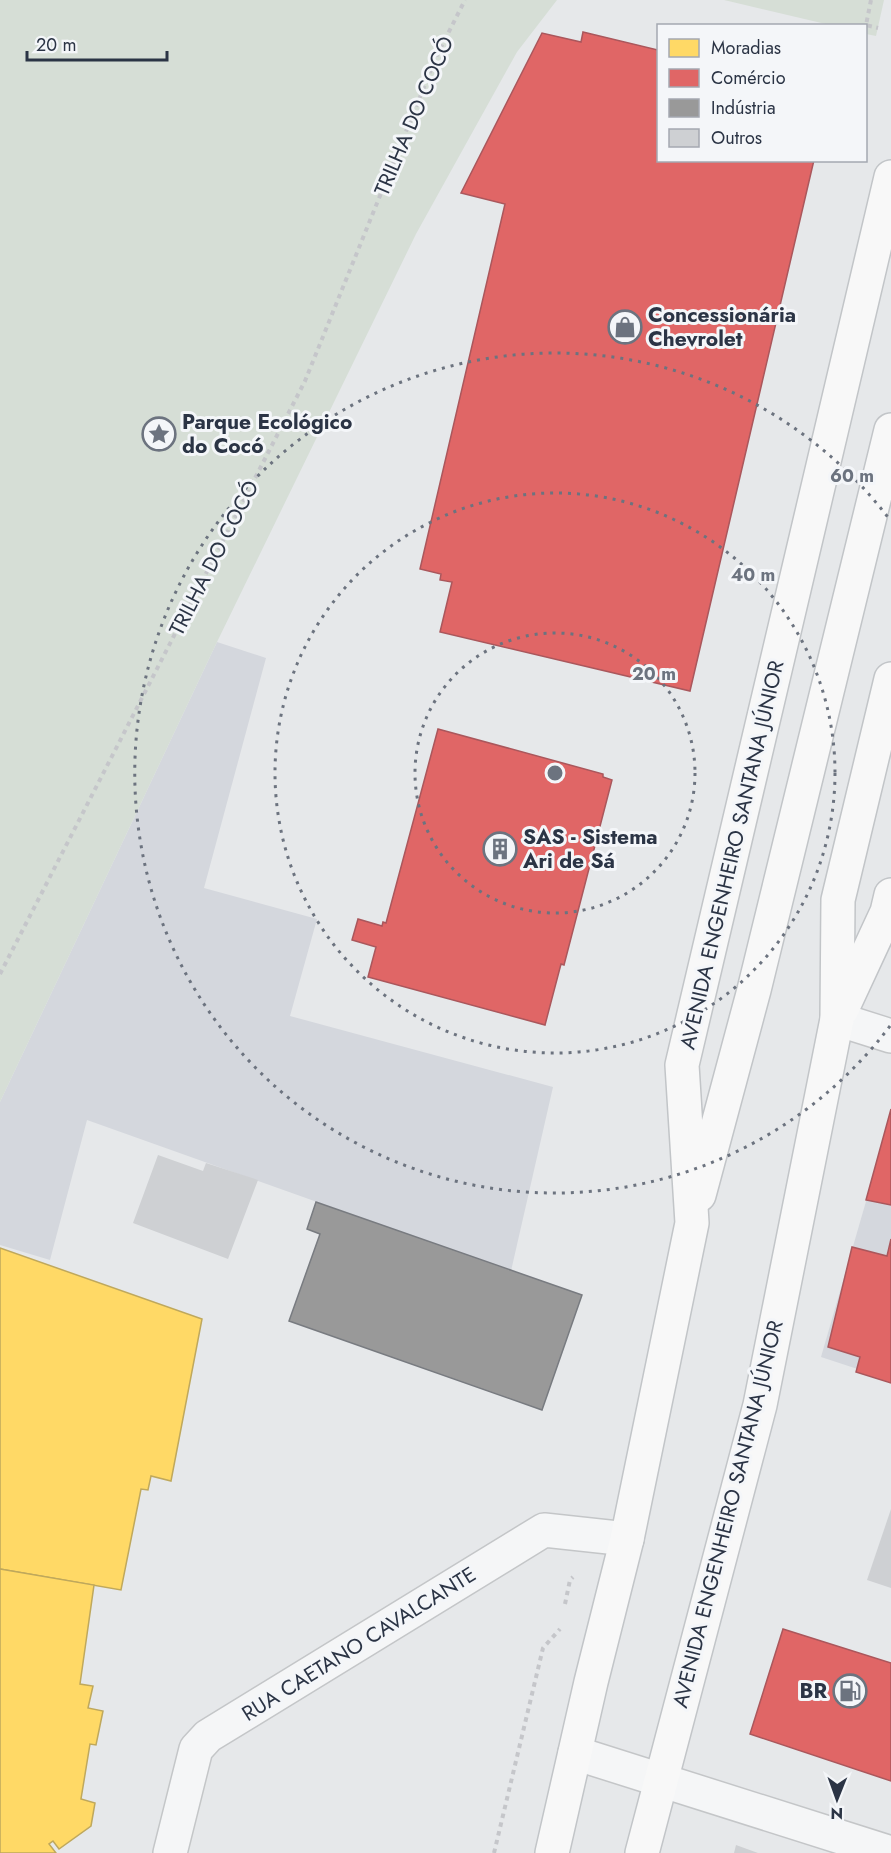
<svg xmlns="http://www.w3.org/2000/svg" width="891" height="1853" font-family="Jost,sans-serif">
<rect width="100%" height="100%" fill="#e6e8ea"/>
<g fill="#d4d7dd">
<path d="M217 642 266 658 204 888 317 919 290 1016 553 1087 511 1271 87 1120 50 1260 0 1245V1102Z"/>
<path d="M891 1115V1380L821 1357Z"/>
</g>
<g fill="#d6ded6">
<path d="M0 0H557L517 52 416 234 217 642 0 1102Z"/>
<path d="M724 0H884L876 36 866 34V26L830 25Z"/>
</g>
<g fill="#ffd966" stroke="#bfa85c" stroke-width="1.5">
<path d="M0 1248 202 1319 171 1481 151 1476 148 1490 141 1489 121 1590 0 1569Z"/>
<path d="M0 1569 94 1585 80 1684 93 1686 88 1708 103 1711 96 1745 90 1744 81 1799 95 1803 91 1826 59 1849 53 1841 49 1844 56 1853H0Z"/>
</g>
<g fill="#e06666" stroke="#aa575c" stroke-width="1.5">
<path d="M583 32 658 50V160H814L690 691 440 632 452 582 440 580 441 574 420 569 505 204 461 193 542 33 581 42Z"/>
<path d="M438 729 603 774V777L612 780 564 965 561 964 545 1025 368 977 376 947 352 940 358 919 382 926 383 922 386 923Z"/>
<path d="M891 1109V1205L866 1200Z"/>
<path d="M891 1239V1383L856 1372 860 1357 828 1347 852 1247 887 1256Z"/>
<path d="M783 1629 891 1663V1781L750 1734Z"/>
</g>
<path fill="#999" stroke="#787b80" stroke-width="1.5" d="M316 1202 582 1295 542 1410 289 1321 320 1234 307 1229Z"/>
<g fill="#ced0d3">
<path d="M158 1155 203 1171 206 1163 258 1180 228 1259 133 1223Z"/>
<path d="M891 1509V1588L867 1580Z"/>
<path d="M736 1845 758 1853H734Z"/>
</g>
<g fill="none" stroke-linecap="round" stroke-linejoin="round">
<g stroke="#c4c6c8" stroke-width="36">
<g id="minor">
<path d="M837 1019 891 1036"/>
<path d="M575 1753 891 1853"/>
<path d="M170 1853 196 1749 208 1736 544 1530 627 1539"/>
</g>
</g>
<g stroke="#c2c5c8" stroke-width="36">
<g id="major">
<path d="M842 1009 887 912 891 895"/>
<path d="M699 1195 754 990 891 430"/>
<path d="M552 1853 591 1682 627 1539 692 1223 682 1065 891 177"/>
<path d="M642 1853 760 1405 837 1019 838 900 891 679"/>
</g>
</g>
<g stroke="#c5c6ca" stroke-width="4" stroke-dasharray="4.5 4.5" stroke-linecap="butt">
<path d="M871 0 866 25 878 28"/>
<path d="M0 974 305 381 437 55 465 0"/>
<path d="M565 1604 570 1580 573 1577"/>
<path d="M494 1853 543 1648 560 1629"/>
</g>
<use href="#minor" stroke="#f5f6f7" stroke-width="33"/>
<use href="#major" stroke="#f8f8f8" stroke-width="33"/>
</g>
<g fill="none" stroke="#6c737f" stroke-width="3" stroke-dasharray="3 6">
<circle cx="555" cy="773" r="140"/>
<circle cx="555" cy="773" r="280"/>
<path d="M890 1026A420 420 0 1 1 890 520"/>
</g>
<defs>
<g id="shop-ring" transform="scale(1.725)"><circle r="9.5" fill="#f4f6f9" stroke="#6c737f" stroke-width="1.5"/><path d="M-5-2.5h2.3a2.7 3.5 0 0 1 5.4 0H5L5.5 6h-11ZM-1.5-2.5h3a1.5 2.3 0 0 0-3 0Z" fill="#6c737f"/></g>
<g id="sight-ring" transform="scale(1.725)"><circle r="9.5" fill="#f4f6f9" stroke="#6c737f" stroke-width="1.5"/><path d="M0-6L1.8-2.2L6-1.7L2.9 1.2L3.7 5.4L0 3.3L-3.7 5.4L-2.9 1.2L-6-1.7L-1.8-2.2Z" fill="#6c737f"/></g>
<g id="building-ring" transform="scale(1.725)"><circle r="9.5" fill="#f4f6f9" stroke="#6c737f" stroke-width="1.5"/><path d="M-4-6H4V6H1V3H-1V6H-4ZM-2.5-4.3h1.7v1.8h-1.7ZM.8-4.3h1.7v1.8H.8ZM-2.5-1h1.7V.8h-1.7ZM.8-1h1.7V.8H.8Z" fill="#6c737f"/></g>
<g id="fuel-ring" transform="scale(1.725)"><circle r="9.5" fill="#f4f6f9" stroke="#6c737f" stroke-width="1.5"/><path d="M-5.5-6h7V0h2V4h1.3V-2.5L3-4.5l.8-.8L6-3V5H2.5V1h-1V6h-7ZM-4.2-4.7v3.2H.2V-4.7Z" fill="#6c737f"/></g>
</defs>
<g fill-rule="evenodd">
<use href="#shop-ring" x="625" y="327"/>
<use href="#sight-ring" x="159" y="434"/>
<use href="#building-ring" x="500" y="849"/>
<use href="#fuel-ring" x="850" y="1691"/>
</g>
<g text-anchor="middle" dominant-baseline="central" stroke-width="6" stroke-linejoin="round" paint-order="stroke">
<g font-size="21" fill="#2b3445" stroke="#f4f6f9">
<text transform="translate(414 116) rotate(-67)">TRILHA DO COCÓ</text>
<text transform="translate(214 558) rotate(-63)">TRILHA DO COCÓ</text>
<text transform="translate(732 855) rotate(-77)">AVENIDA ENGENHEIRO SANTANA JÚNIOR</text>
<text transform="translate(728 1514) rotate(-76)">AVENIDA ENGENHEIRO SANTANA JÚNIOR</text>
<text transform="translate(359 1644) rotate(-32)">RUA CAETANO CAVALCANTE</text>
</g>
<g font-size="21" font-weight="bold" fill="#2b3445" stroke="#f4f6f9" text-anchor="start">
<text x="648" y="315">Concessionária<tspan x="648" dy="24">Chevrolet</tspan></text>
<text x="182" y="422">Parque Ecológico<tspan x="182" dy="24">do Cocó</tspan></text>
<text x="523" y="837">SAS - Sistema<tspan x="523" dy="24">Ari de Sá</tspan></text>
<text x="827" y="1691" text-anchor="end">BR</text>
</g>
</g>
<circle cx="555" cy="773" r="9" fill="#6c737f" stroke="#f4f6f9" stroke-width="3"/>
<g font-size="18" text-anchor="middle" font-weight="bold" fill="#6c737f" stroke="#f4f6f9" stroke-width="6" stroke-linejoin="round" paint-order="stroke">
<text x="852" y="482">60 m</text>
<text x="753" y="581">40 m</text>
<text x="654" y="680">20 m</text>
</g>
<rect x="657" y="24" width="210" height="138" fill="#f4f6f9" stroke="#a4a8b1" stroke-width="1.5"/>
<rect x="669" y="39" width="30" height="18" fill="#ffd966" stroke="#a4a8b1" stroke-width="1.5"/>
<text x="711" y="54" font-size="18" fill="#2b3445">Moradias</text>
<rect x="669" y="69" width="30" height="18" fill="#e06666" stroke="#a4a8b1" stroke-width="1.5"/>
<text x="711" y="84" font-size="18" fill="#2b3445">Comércio</text>
<rect x="669" y="99" width="30" height="18" fill="#999999" stroke="#a4a8b1" stroke-width="1.5"/>
<text x="711" y="114" font-size="18" fill="#2b3445">Indústria</text>
<rect x="669" y="129" width="30" height="18" fill="#ced0d3" stroke="#a4a8b1" stroke-width="1.5"/>
<text x="711" y="144" font-size="18" fill="#2b3445">Outros</text>
<g transform="translate(837 1799) rotate(181)" stroke="#f4f6f9" stroke-width="4.5" paint-order="stroke">
<path d="M0-4.5L10 22L0 15L-10 22Z" fill="#2b3445"/>
<text y="-9" font-size="16" font-weight="bold" text-anchor="middle" fill="#2b3445">N</text>
</g>
<path d="M27 51v9h140v-9" fill="none" stroke="#2b3445" stroke-width="3"/>
<text x="36" y="51" font-size="18" fill="#2b3445" stroke="#f4f6f9" stroke-width="4.5" paint-order="stroke">20 m</text>
</svg>
